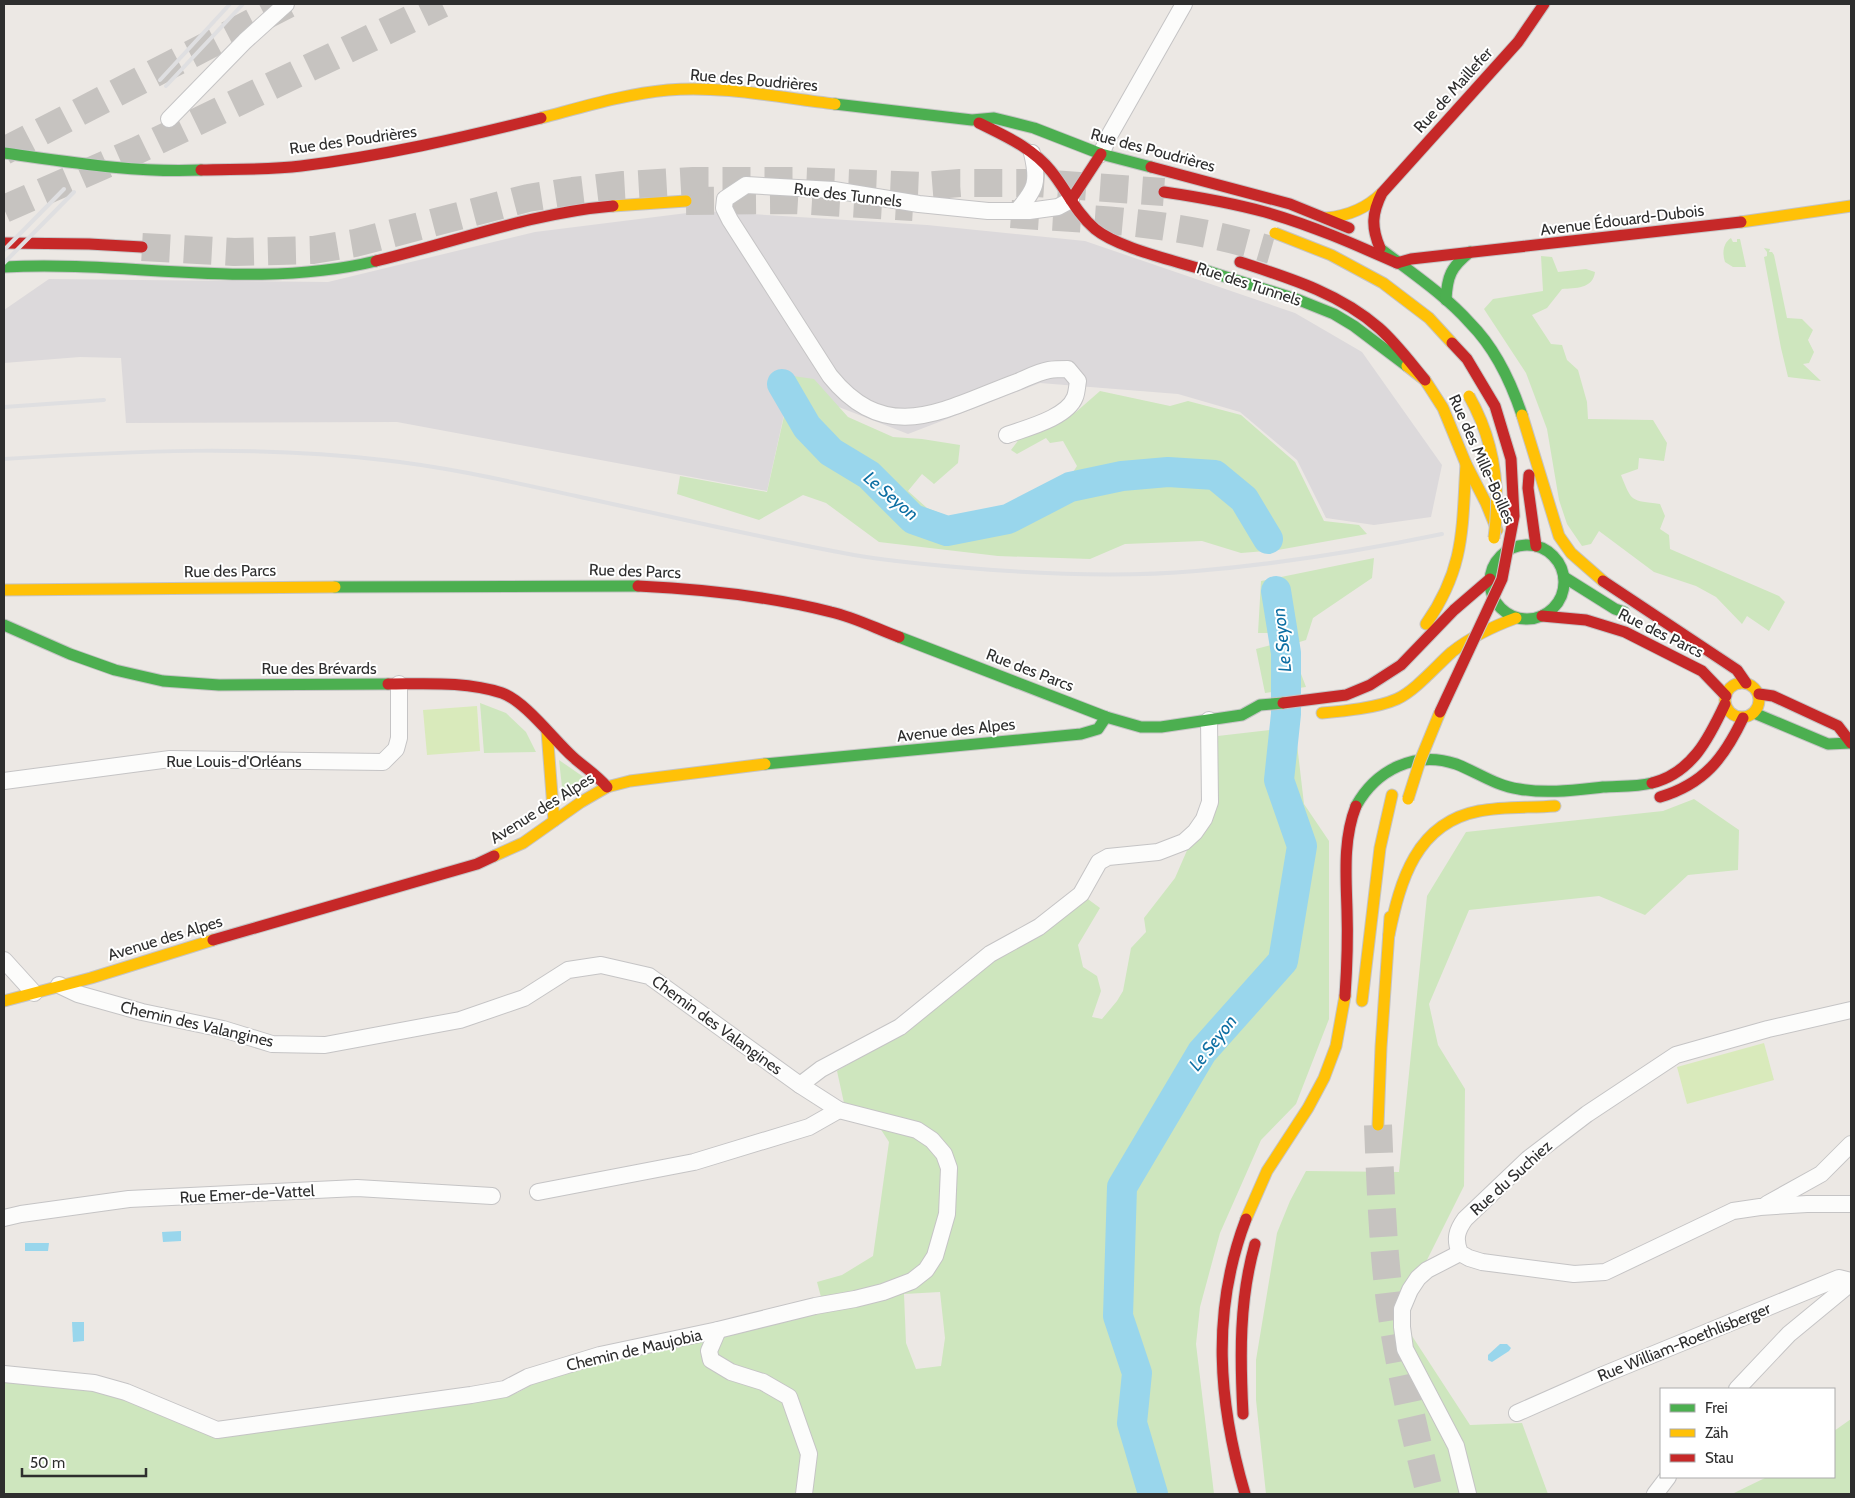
<svg xmlns="http://www.w3.org/2000/svg" width="1855" height="1498" font-family="Cabin,sans-serif">
<rect width="100%" height="100%" fill="#ece8e4"/>
<path fill="#dcd9db" d="M703 211 927 225 1085 241 1295 313 1362 352 1442 465 1431 517 1374 525 1326 518 1297 460 1240 412 1178 394 1040 383 908 434 790 388 767 491 397 422 126 423 121 358 80 357 4 363V310L49 279 328 282 535 232Z"/>
<g fill="#cee6be" fill-rule="evenodd">
<path d="M1731 238 1733 242H1737V239H1740L1746 267H1733L1725 262C1722 253 1723 243 1731 238Z"/>
<path d="M1764 248 1770 249 1769 252H1772L1774 255 1787 318 1802 319 1813 330 1808 340 1814 352 1809 363 1803 364 1821 381 1788 377 1781 348 1764 257 1767 256V252Z"/>
<path d="M1541 256 1552 257 1558 272 1586 269 1595 272C1593 289 1575 288 1562 289L1547 308 1532 315 1551 344 1562 345 1567 360 1578 370 1587 402 1588 419 1653 420 1667 443 1664 461 1639 458 1638 469 1621 475C1632 503 1631 500 1660 504L1665 516 1660 529 1669 535 1670 549 1779 596 1785 602 1769 631 1747 616 1742 624 1716 597 1696 586 1654 572 1599 531 1591 544 1582 546 1567 524 1559 500 1547 429 1526 373 1484 309 1493 299 1543 291Z"/>
<path d="M793 376 814 379 848 417 893 437 922 439 960 445 958 463 934 484 922 474 908 491 927 508 958 520 997 516 1066 483 1077 466 1063 441 1050 443 1046 438 1017 454 1011 450 1023 434 1076 412 1100 391 1170 406 1188 401 1241 415 1295 462 1324 521 1359 525 1367 534 1278 550 1241 553 1202 541 1125 544 1090 559 998 556 879 542 826 503 803 495 759 520 677 494 680 476 767 492Z"/>
<path d="M1374 558 1372 578 1313 618 1306 640 1290 645 1306 687 1265 693 1256 649 1271 645 1270 633H1258L1261 581Z"/>
<path d="M480 703 506 713 526 732 536 752 484 753Z"/>
<path d="M1295 727 1304 804 1329 841V1019L1296 1104 1261 1140 1220 1233 1200 1307 1196 1344 1214 1494H4V1380L59 1383 134 1399 220 1434 517 1393 555 1372 702 1342 825 1312 817 1282 842 1275 873 1256 889 1142 869 1111 844 1103 837 1071 918 1022 990 954 1081 894 1100 908 1078 945 1083 967 1097 976 1101 991 1092 1017 1102 1019 1117 1001 1123 991 1131 948 1146 932 1144 918 1175 878 1195 832 1204 819 1209 737ZM940 1292 945 1338 941 1366 916 1369 906 1343 904 1294Z"/>
<path d="M559 760 585 778V781L565 796H563Z"/>
<path d="M1694 799 1739 830 1738 870 1688 875 1645 915 1599 896 1469 910 1429 1004 1438 1045 1465 1089 1464 1186 1399 1316 1470 1425 1522 1423 1548 1494H1266L1256 1400V1360L1277 1233 1290 1201 1306 1171 1399 1172 1427 896 1466 832 1663 811Z"/>
<path d="M1851 1419V1494H1732L1767 1477H1834V1431Z"/>
</g>
<g fill="#d9eabb">
<path d="M477 706 480 751 427 755 423 710Z"/>
<path d="M1764 1043 1774 1080 1687 1104 1677 1067Z"/>
</g>
<g fill="#99d6ec">
<path d="M181 1231V1241L163 1242 162 1232Z"/>
<path d="M25 1243H49L48 1251H25Z"/>
<path d="M72 1322H84V1341L73 1342Z"/>
<path d="M1500 1344H1507L1511 1348 1509 1351 1492 1362 1488 1360V1355Z"/>
</g>
<g fill="none" stroke-linecap="round" stroke-linejoin="round">
<g stroke="#99d6ec" stroke-width="30">
<path d="M782 384 807 427 831 452 869 475 913 519 947 531 1008 519 1070 487 1122 476 1168 472 1215 475 1244 499 1268 539"/>
<path d="M1153 1494 1132 1423 1137 1373 1118 1316 1122 1187 1202 1052 1283 961 1302 846 1279 780 1286 714V653L1276 591"/>
</g>
<g stroke="#c6c3c0" stroke-width="28" stroke-dasharray="28 14" stroke-linecap="butt">
<path d="M4 151 288 4"/>
<path d="M686 201 795 200 913 207"/>
<path d="M4 209 136 151 442 4"/>
<path d="M1011 214C1063 218 1115 219 1167 227 1202 232 1237 240 1271 250"/>
<path d="M142 247 234 252 313 250 355 243 528 198 573 191 623 185 693 181H793L922 186 960 183H1036L1164 192"/>
<path d="M1378 1125C1380 1176 1382 1227 1387 1277 1395 1351 1412 1423 1430 1494"/>
</g>
<g stroke="#c5c4c5" stroke-width="18">
<g id="street">
<path d="M169 119 245 41 286 4"/>
<path d="M1101 154 1109 136 1184 4"/>
<path d="M1017 211C1036 189 1039 182 1032 153"/>
<path d="M1007 435C1026 428 1067 418 1075 397 1077 392 1077 386 1078 381L1068 369C1062 369 1055 369 1049 370 1038 372 1027 378 1017 382 946 408 888 448 830 376L730 220 724 208 725 199 746 185 834 190 919 204 988 211H1029L1058 207 1071 200"/>
<path d="M4 781 170 759 383 762 396 749 399 738V684"/>
<path d="M4 960 34 993"/>
<path d="M1851 1010 1768 1029 1676 1055 1587 1114 1528 1159 1465 1219C1457 1230 1454 1239 1460 1253L1469 1258 1482 1262 1574 1274 1605 1272 1733 1211 1760 1207 1807 1204H1851"/>
<path d="M800 1085 821 1069 900 1027 990 954 1039 927 1081 894 1099 862 1108 857 1158 852 1184 842 1195 832 1204 819 1210 802 1209 720"/>
<path d="M538 1192 694 1162 809 1127 839 1110"/>
<path d="M1767 1204 1821 1174 1851 1144"/>
<path d="M4 1218 21 1214 129 1199 357 1188 492 1196"/>
<path d="M1460 1253 1427 1270 1418 1278 1410 1290 1402 1309V1327L1405 1349 1456 1446 1468 1494"/>
<path d="M718 1330 709 1351 711 1360 731 1372 763 1382 789 1397 809 1454 804 1494"/>
<path d="M4 1374 94 1383 126 1392 217 1430 471 1395 505 1389 528 1377 600 1355 718 1330 815 1306 855 1299 883 1292 912 1281 926 1270 935 1256 947 1214 949 1168 944 1154 932 1140 917 1130 839 1110 800 1085 649 976 601 965 568 970 524 998 460 1020 325 1045 272 1044 223 1029 142 1012 78 994 59 985"/>
<path d="M1737 1389 1789 1334 1851 1283"/>
<path d="M1517 1413 1603 1375 1839 1278 1851 1281"/>
<path d="M1655 1494 1668 1477"/>
</g>
</g>
<g stroke="#c5c4c5" stroke-width="13">
<g id="fast">
<path d="M835 104 972 120 994 118 1034 128 1101 154 1151 167"/>
<path d="M4 153C69 162 135 173 201 170"/>
<path d="M1382 250C1412 273 1445 295 1470 323 1495 348 1511 382 1522 415"/>
<path d="M4 267C128 260 253 291 376 261"/>
<path d="M1204 270 1299 300 1334 314 1354 326 1407 366"/>
<path d="M1446 300C1447 276 1451 267 1470 252"/>
<circle cx="1527" cy="582" r="37"/>
<path d="M1564 577 1615 609 1624 612"/>
<path d="M335 587 638 586"/>
<path d="M4 625 70 654 115 670 163 681 219 685 388 684"/>
<path d="M899 637 1106 717 1141 727H1161L1242 715 1260 705 1283 703"/>
<path d="M1754 713 1828 744 1851 743"/>
<path d="M765 764 1081 734 1098 729 1106 717"/>
<path d="M1356 806C1376 770 1415 750 1456 764 1477 772 1496 786 1519 789 1547 794 1575 790 1603 787 1619 786 1636 787 1652 783"/>
</g>
</g>
<g stroke="#c5c4c5" stroke-width="13">
<g id="slow">
<path d="M541 118C583 107 625 94 668 90 721 85 782 98 835 104"/>
<path d="M613 206 686 201"/>
<path d="M1326 218C1348 216 1366 209 1382 193"/>
<path d="M1741 222 1851 206"/>
<path d="M1407 366 1425 380 1443 408 1466 464 1486 503 1497 530"/>
<path d="M1522 415 1559 536 1571 553 1603 581"/>
<path d="M4 590 335 587"/>
<path d="M1426 624C1465 568 1462 529 1466 464"/>
<circle cx="1742" cy="700" r="17"/>
<path d="M1322 713C1344 711 1377 708 1397 699 1415 691 1436 666 1452 652 1471 637 1494 626 1516 618"/>
<path d="M547 731 554 821"/>
<path d="M494 856 523 843 581 802 607 787 630 781 765 764"/>
<path d="M1389 935C1400 881 1416 823 1479 811 1504 806 1530 808 1555 806"/>
<path d="M4 1001 91 978 213 940"/>
<path d="M1362 1001 1380 848 1392 795"/>
<path d="M1378 1125 1381 1047 1390 917"/>
<path d="M1246 1219 1267 1171 1308 1108 1324 1078 1336 1046 1345 996"/>
</g>
</g>
<g stroke="#c5c4c5" stroke-width="13">
<g id="jam">
<path d="M979 123C1005 136 1033 148 1051 171 1066 189 1076 213 1095 229 1118 248 1173 260 1204 270"/>
<path d="M1151 167 1290 204 1349 228"/>
<path d="M201 170C234 169 268 170 301 166 382 156 461 138 541 118"/>
<path d="M1164 192C1198 197 1232 203 1265 212 1311 225 1354 244 1397 263"/>
<path d="M1071 200 1101 154"/>
<path d="M4 243 89 244 142 247"/>
<path d="M1380 248C1371 227 1372 213 1382 193L1518 42 1544 4"/>
<path d="M376 261C455 242 531 213 613 206"/>
<path d="M1240 262C1289 278 1339 293 1379 328 1396 343 1410 362 1425 380"/>
<path d="M1397 263 1411 259 1741 222"/>
<path d="M1529 475 1528 488 1536 546"/>
<path d="M1603 581 1737 670 1746 683"/>
<path d="M638 586C702 589 768 596 831 612 854 617 877 629 899 637"/>
<path d="M1542 616 1586 620 1625 632 1702 671 1726 696"/>
<path d="M388 684C425 684 466 681 502 693 525 701 554 740 573 757 584 767 597 775 607 787"/>
<path d="M1759 694 1773 696 1838 726 1851 743"/>
<path d="M1283 703 1346 695 1370 685 1401 665 1454 610 1490 579"/>
<path d="M1652 783C1692 773 1709 738 1725 704"/>
<path d="M1660 797C1704 784 1724 758 1743 718"/>
<path d="M213 940 477 864 494 856"/>
<path d="M1345 996C1347 967 1348 939 1347 910 1346 875 1343 839 1356 806"/>
<path d="M1243 1414C1240 1357 1239 1300 1255 1244"/>
<path d="M1245 1494C1218 1402 1211 1311 1246 1219"/>
</g>
</g>
<use href="#street" stroke="#fcfcfb" stroke-width="16"/>
<use href="#fast" stroke="#4caf50" stroke-width="11"/>
<use href="#slow" stroke="#ffc107" stroke-width="11"/>
<use href="#jam" stroke="#c62828" stroke-width="11"/>
<g stroke="#dfdfe1" stroke-width="4">
<path d="M160 80 230 4"/>
<path d="M166 86 243 4"/>
<path d="M4 250 64 189"/>
<path d="M4 263 74 192"/>
<path d="M4 407 104 400"/>
<path d="M4 459C130 451 256 445 383 460 448 467 512 482 576 496 669 516 761 538 854 555 888 561 922 564 956 567 1035 574 1117 578 1196 571 1279 564 1360 551 1442 534"/>
</g>
<g stroke="#c6c5c4" stroke-width="13" stroke-linecap="butt">
<g id="slow-bridge">
<path d="M1275 233 1331 255 1383 283 1429 318 1452 343"/>
<path d="M1469 396C1494 440 1501 488 1494 538"/>
<path d="M1408 799 1420 761 1440 712"/>
</g>
</g>
<g stroke="#c6c5c4" stroke-width="13" stroke-linecap="butt">
<path id="jam-bridge" d="M1440 712 1502 579 1514 516 1511 459 1495 406 1467 359 1452 343"/>
</g>
<use href="#slow-bridge" stroke="#ffc107" stroke-width="11"/>
<use href="#jam-bridge" stroke="#c62828" stroke-width="11"/>
</g>
<g text-anchor="middle" dominant-baseline="central" stroke-width="4" stroke-linejoin="round" paint-order="stroke">
<g font-size="16" fill="#2e2e2e" stroke="#fff">
<text transform="translate(754 80) rotate(5)">Rue des Poudrières</text>
<text transform="translate(1453 90) rotate(-48)">Rue de Maillefer</text>
<text transform="translate(353 140) rotate(-8)">Rue des Poudrières</text>
<text transform="translate(1153 150) rotate(15)">Rue des Poudrières</text>
<text transform="translate(848 195) rotate(7)">Rue des Tunnels</text>
<text transform="translate(1622 220) rotate(-7)">Avenue Édouard-Dubois</text>
<text transform="translate(1249 284) rotate(18)">Rue des Tunnels</text>
<text transform="translate(1482 459) rotate(66)">Rue des Mille-Boilles</text>
<text transform="translate(230 571) rotate(-1)">Rue des Parcs</text>
<text transform="translate(635 571) rotate(2)">Rue des Parcs</text>
<text transform="translate(1661 633) rotate(26)">Rue des Parcs</text>
<text x="319" y="668">Rue des Brévards</text>
<text transform="translate(1030 670) rotate(21)">Rue des Parcs</text>
<text transform="translate(956 730) rotate(-6)">Avenue des Alpes</text>
<text x="234" y="761">Rue Louis-d'Orléans</text>
<text transform="translate(542 808) rotate(-32)">Avenue des Alpes</text>
<text transform="translate(165 938) rotate(-17)">Avenue des Alpes</text>
<text transform="translate(197 1024) rotate(13)">Chemin des Valangines</text>
<text transform="translate(717 1025) rotate(36)">Chemin des Valangines</text>
<text transform="translate(1511 1178) rotate(-42)">Rue du Suchiez</text>
<text transform="translate(247 1194) rotate(-3)">Rue Emer-de-Vattel</text>
<text transform="translate(1684 1342) rotate(-22)">Rue William-Roethlisberger</text>
<text transform="translate(634 1350) rotate(-13)">Chemin de Maujobia</text>
</g>
<g font-size="18" font-style="italic" fill="#0d6fa3" stroke="#fff">
<text transform="translate(891 496) rotate(40)">Le Seyon</text>
<text transform="translate(1282 640) rotate(-96)">Le Seyon</text>
<text transform="translate(1213 1043) rotate(-52)">Le Seyon</text>
</g>
</g>
<rect width="1855" height="1498" fill="none" stroke="#2e2e2e" stroke-width="10"/>
<rect x="1660" y="1388" width="175" height="90" fill="#ffffff" stroke="#ababab"/>
<rect x="1670" y="1404" width="25" height="8" fill="#4caf50" stroke="#ababab"/>
<text x="1705" y="1413" font-size="15" fill="#2e2e2e">Frei</text>
<rect x="1670" y="1429" width="25" height="8" fill="#ffc107" stroke="#ababab"/>
<text x="1705" y="1438" font-size="15" fill="#2e2e2e">Zäh</text>
<rect x="1670" y="1454" width="25" height="8" fill="#c62828" stroke="#ababab"/>
<text x="1705" y="1463" font-size="15" fill="#2e2e2e">Stau</text>
<path d="M22 1468v8h124v-8" fill="none" stroke="#2e2e2e" stroke-width="2.5"/>
<text x="30" y="1468" font-size="15" fill="#2e2e2e" stroke="#ffffff" stroke-width="4" paint-order="stroke">50 m</text>
</svg>
